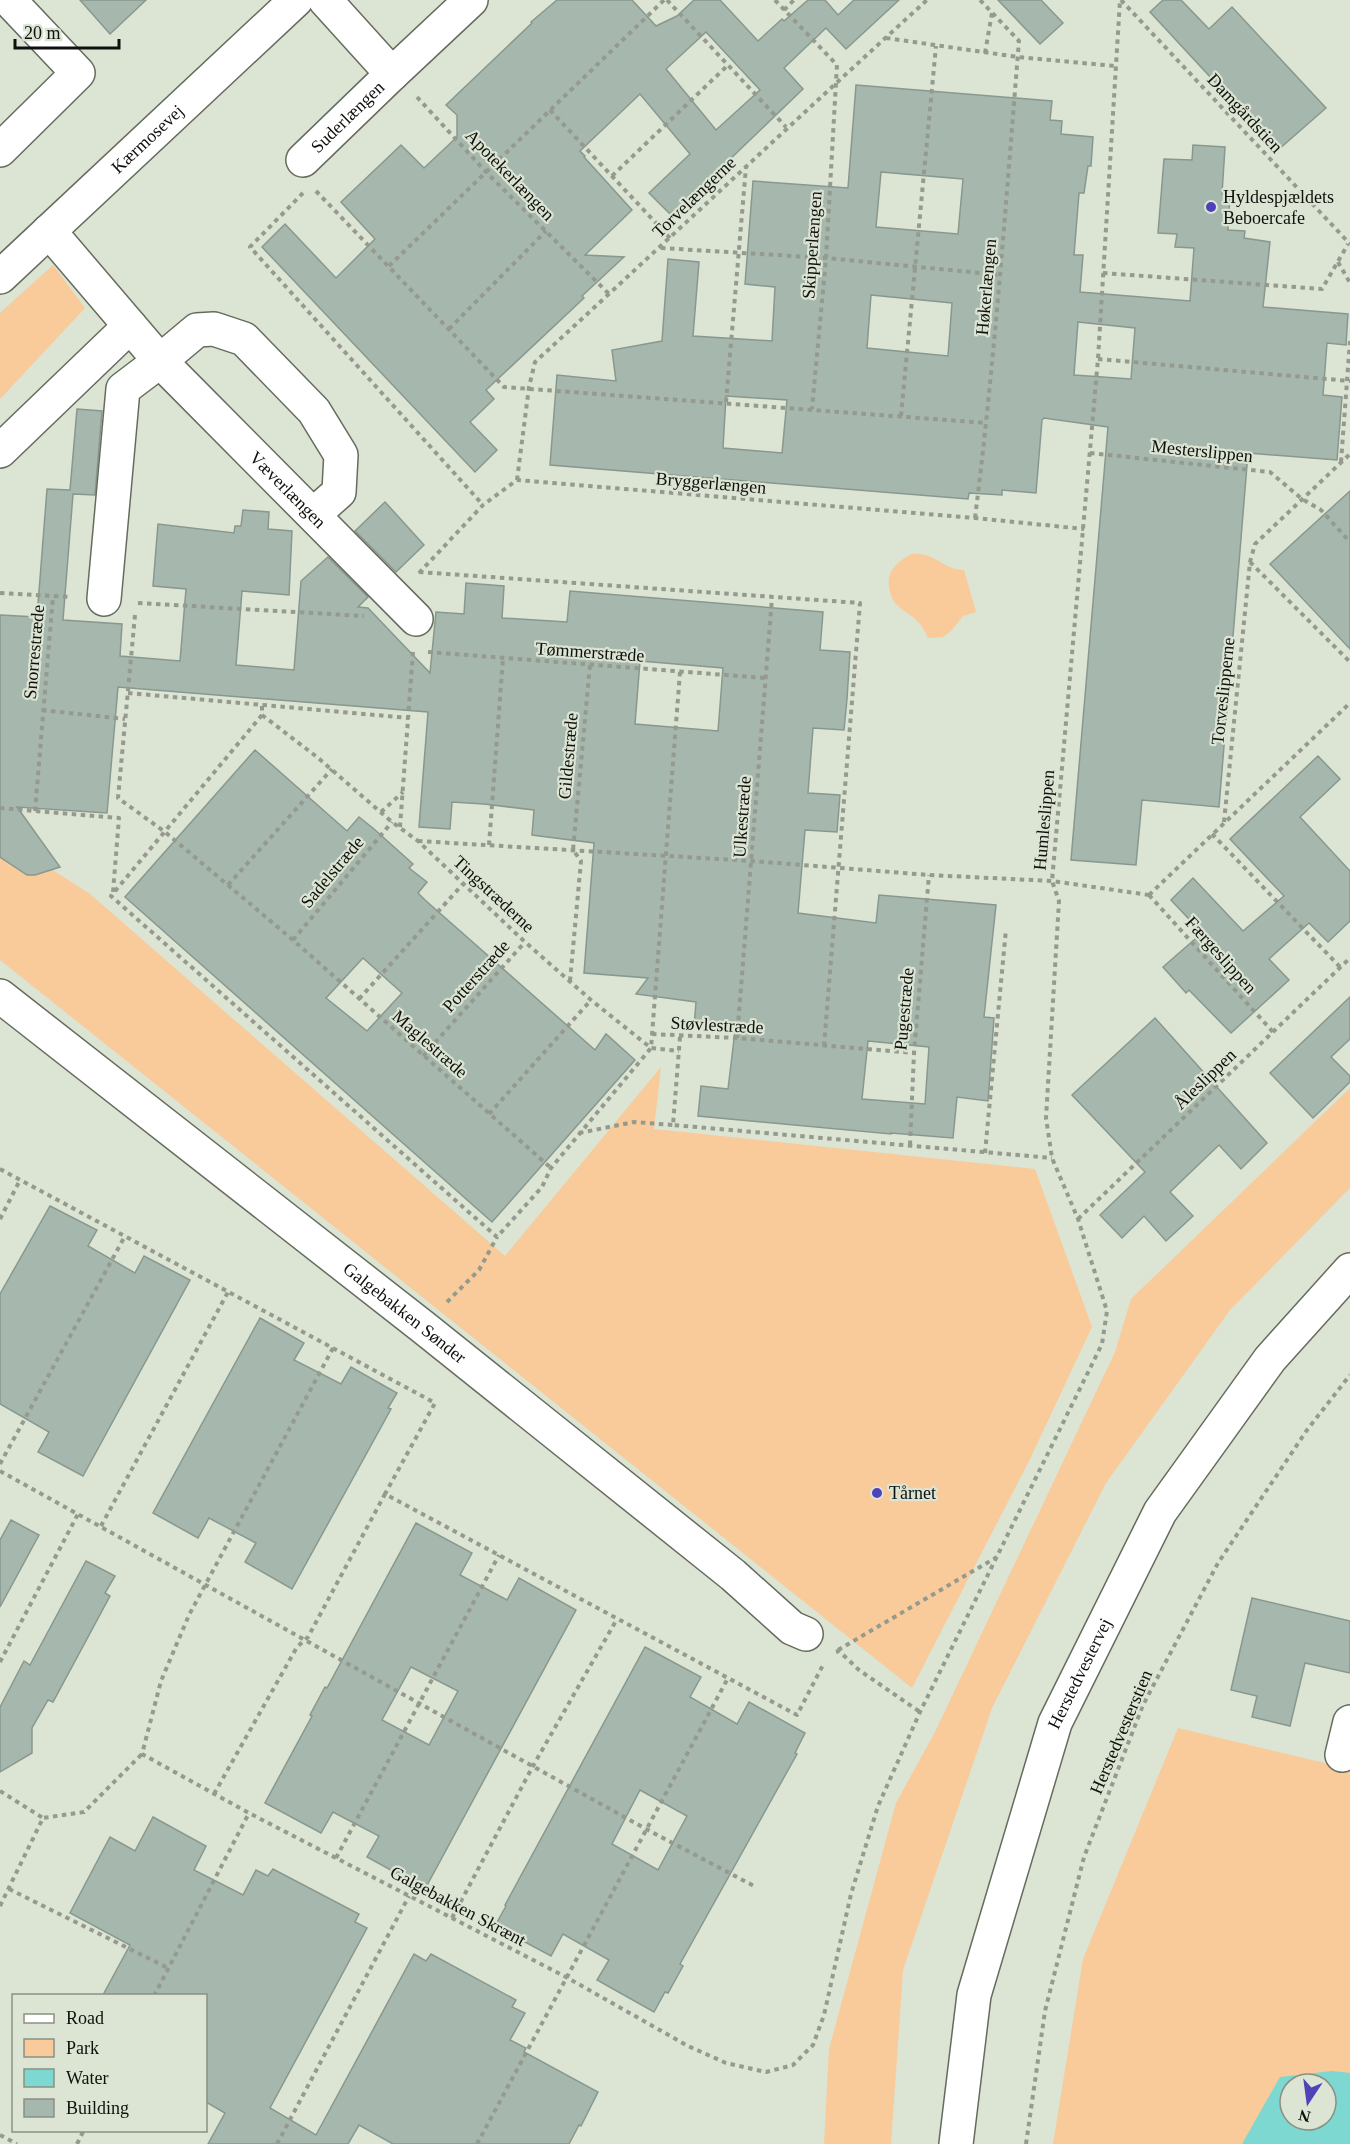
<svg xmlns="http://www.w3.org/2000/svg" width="1350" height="2144" font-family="'Times New Roman',serif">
<rect width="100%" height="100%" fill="#dce4d4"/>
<g fill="#f9ca9a" fill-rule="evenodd">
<path d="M53 265 85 308 0 399V313Z"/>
<path d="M912 554C935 552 943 570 964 570L976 612 963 616 951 631 943 637 928 638C918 613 904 616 893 600 891 597 891 594 890 591 885 572 896 562 912 554Z"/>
<path d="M0 836 90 894 505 1256 661 1067 654 1129 1035 1169 1092 1327 1030 1459 912 1688 0 960Z"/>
<path d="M1350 1088V1188L1230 1310 1106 1483 992 1708 903 1970 891 2144H824L829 2049 896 1803 935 1732 1115 1352 1131 1299Z"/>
<path d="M1178 1728 1350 1769V2144H1053L1083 1959ZM1290 2084H1326V2120H1290Z"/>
</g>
<path fill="#7cd8d1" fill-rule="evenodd" d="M1332 2071 1350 2073V2144H1242L1280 2077ZM1290 2084H1326V2120H1290Z"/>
<g fill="#a6b7ad" stroke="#88988e" stroke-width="1.5" fill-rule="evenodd">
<path d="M80 0H146L110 34Z"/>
<path d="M557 0H632L656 26 677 16 694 0H720L758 41 782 19 784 21 808 0H825L838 15 854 0H899L846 49 826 28 784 68 803 89 672 215V212L670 214 649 193 690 154 640 94 580 151 585 156 584 157 632 210 585 255 624 257 582 296 584 298 486 390 494 399 470 422 497 450 475 472 262 247 285 224 336 278 375 239 341 202 401 145 424 168 457 137V115L446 105 532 23 531 22ZM706 32 760 90 716 130 666 69Z"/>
<path d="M998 0H1041L1063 23 1040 44Z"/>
<path d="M1163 0H1181L1209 29 1232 7 1326 108 1278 150 1150 12Z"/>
<path d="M856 85 1052 101 1050 120 1062 121 1061 134 1093 137 1091 166H1088L1084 193H1079L1074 255H1083L1080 292 1190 301 1194 248 1175 247 1177 234 1158 233 1164 159 1192 160 1193 145 1225 147 1222 194 1230 195 1228 230 1245 231 1244 238 1270 242 1263 307 1348 314 1346 345 1327 343 1323 395 1342 397 1337 460 1248 453 1219 807 1142 800 1136 865 1071 860 1108 427 1044 418 1042 420 1036 493 1002 490V495L969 493 968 499 550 465 557 375 616 381 612 350 662 341 668 259 699 262 693 336 772 341 775 287 745 284 753 181 848 188ZM881 172 963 179 958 234 876 227ZM871 295 952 303 948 356 867 348ZM1078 322 1135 328 1131 379 1074 375ZM726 396 787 400 782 453 723 448Z"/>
<path d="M77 409 102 411 95 495 73 494 63 620 122 624 120 656 180 661 186 589 153 586 158 524 234 533 235 526H241L243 510 269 512 268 529 292 531 289 595 242 591 236 665 294 670 301 581 328 557 368 597 358 607 368 608 430 673 436 612 464 614 466 583 504 586 502 618 567 622 570 591 823 612 820 650 850 652 847 699 844 730 813 728 808 793 840 795 837 832 805 830 798 913 876 923 879 895 996 905 984 1017 994 1018 988 1101 957 1097 953 1138 891 1133V1134L698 1116 701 1086 728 1089 735 1031 694 1027 696 1002 636 994 648 978 584 973 594 843 532 835 534 810 484 804 452 802 450 829 419 827 428 712 118 687 107 813 17 807 60 867 35 875H27L0 857V615L37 617 47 489 70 490ZM640 661 723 668 718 731 635 724ZM868 1041 929 1047 925 1104 862 1099Z"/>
<path d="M1350 491V649L1270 564Z"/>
<path d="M385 502 424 545 396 572 355 531Z"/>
<path d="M255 750 347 831 359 817 374 829 413 864 409 868 427 882 418 893 425 900 595 1050 606 1034 635 1060 492 1222 125 897ZM363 958 402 993 367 1031 326 998Z"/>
<path d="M1318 756 1340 779 1300 817 1350 871V921L1328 942 1309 923 1269 959 1289 980 1231 1033 1189 990 1186 993 1163 967 1202 933 1171 900 1193 878 1243 931 1284 896 1230 839Z"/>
<path d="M1350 997V1039L1331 1057 1350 1076V1082L1313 1118 1270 1073Z"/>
<path d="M1155 1018 1267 1143 1241 1169 1219 1145 1170 1192 1193 1216 1166 1241 1144 1216 1122 1238 1100 1215 1145 1172 1072 1095Z"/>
<path d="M50 1206 97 1230 88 1246 135 1273 144 1256 190 1280 83 1476 38 1452 49 1432 0 1404V1294Z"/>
<path d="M260 1318 304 1343 294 1360 341 1384 351 1367 397 1393 388 1408 391 1409 292 1589 245 1562 256 1543 209 1518 198 1538 153 1513Z"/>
<path d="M11 1520 39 1535 0 1607V1540Z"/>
<path d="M416 1523 472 1553 460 1575 507 1600 519 1578 576 1610 425 1889 367 1857 379 1836 333 1812 321 1833 265 1803 312 1716 310 1715 325 1687 327 1688ZM411 1667 458 1691 429 1745 382 1720Z"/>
<path d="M86 1561 115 1576 105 1593 110 1596 53 1702 48 1700 32 1728V1753L0 1772V1707L24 1661 30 1665Z"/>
<path d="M1252 1598 1350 1621V1673L1305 1663 1290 1726 1252 1717 1257 1696 1231 1690Z"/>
<path d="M645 1647 701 1677 690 1697 737 1724 749 1702 805 1733 795 1753 797 1754 680 1964 683 1966 668 1993 665 1992 654 2012 597 1980 609 1960 563 1934 551 1956 495 1926 506 1906 505 1905ZM640 1790 687 1816 658 1870 612 1844Z"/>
<path d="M153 1817 206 1846 194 1870 243 1895 256 1870 268 1876 273 1869 359 1914 355 1922 367 1928 270 2108 316 2135 414 1954 426 1961 431 1954 516 2000 512 2007 525 2013 510 2040 526 2048 524 2052 598 2092 581 2126 579 2125 569 2144H393L359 2125 348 2144H208L225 2113 206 2102V1995H103L130 1945 70 1913 110 1837 135 1851Z"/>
</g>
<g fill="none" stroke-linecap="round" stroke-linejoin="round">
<g stroke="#656c5e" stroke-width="36">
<g id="minor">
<path d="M325 0 392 74 471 0"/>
<path d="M0 150 78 73 9 0"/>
<path id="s1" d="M303 160 392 74"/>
<path d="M49 231 160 361 123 389 104 599"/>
<path id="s2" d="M0 277 296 0"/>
<path d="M0 451 130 326"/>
<path id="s3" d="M313 515 339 492 341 455 314 411 244 339 214 329 197 330 160 361 416 619"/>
<path id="s4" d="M0 996 423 1327 733 1575 792 1628 806 1634"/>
<path d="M1342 1755 1350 1722"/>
<path id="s5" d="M956 2144 974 1995 1055 1723 1160 1512 1270 1359 1350 1270"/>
</g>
</g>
<g stroke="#959a8e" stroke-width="4" stroke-dasharray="4.5 4.5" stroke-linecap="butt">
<path d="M667 0 786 127"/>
<path d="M775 0 837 65 826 258 812 409"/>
<path d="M1121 0 1350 244"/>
<path d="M784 10 794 0"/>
<path d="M886 38 1018 57 1115 66"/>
<path d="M985 53 992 13"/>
<path d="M417 97 486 172 609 294"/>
<path d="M550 110 670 238"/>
<path d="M612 176 728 65"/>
<path d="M316 191 504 387 987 423"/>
<path d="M303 193 250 247 483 505"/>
<path d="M661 248 826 258 1001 275"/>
<path d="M1338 262 1350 283"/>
<path d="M389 266 664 0"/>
<path d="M1103 273 1322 289 1348 244"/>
<path d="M449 329 546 231"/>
<path d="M1098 359 1350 381"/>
<path d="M726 402 746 167"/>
<path d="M901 416 936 46"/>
<path d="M1090 453 1270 472 1302 499 1321 510 1350 542"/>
<path d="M1341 462 1350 341"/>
<path d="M517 480 529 387 535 362C666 242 795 120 927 0"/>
<path d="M975 518C995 359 1006 200 1019 41L980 0"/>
<path d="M1250 562 1350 662"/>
<path d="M419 572 860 603 824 1046"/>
<path d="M419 573 483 505 517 480 975 518 1084 529"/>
<path d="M0 593 71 597"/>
<path d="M138 603 364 616"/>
<path d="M135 615 118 798 165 832 293 940 551 1168"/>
<path d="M428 652 765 678"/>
<path d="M128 693 409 718"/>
<path d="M262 706V715L317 757 392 822 418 841 525 942 591 1000 651 1048 679 1051"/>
<path d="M42 710 125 719"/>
<path d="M262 715 111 896 497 1237 542 1187 551 1168 651 1048 680 672"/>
<path d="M0 808 119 818 113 892"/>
<path d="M35 811 53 596"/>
<path d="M381 812 403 792"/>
<path d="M1224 822 1250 562 1255 544 1350 454"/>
<path d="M400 827 413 652"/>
<path d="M1212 834 1340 967"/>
<path d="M418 841 752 861 929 875 1052 881 1149 895"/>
<path d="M489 845 503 658"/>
<path d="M228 885 332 769"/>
<path d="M1149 895 1350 703"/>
<path d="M1149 895 1273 1032"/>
<path d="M293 940 392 822"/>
<path d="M570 981 581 861 573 850 590 665"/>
<path d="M359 999 463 884"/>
<path d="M652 1034 737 1038 914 1053"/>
<path d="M680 1037 673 1125 1052 1158"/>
<path d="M737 1038 772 598"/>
<path d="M423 1056 525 942"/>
<path d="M489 1114 591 1000"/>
<path d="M579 1133 634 1122 673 1125"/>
<path d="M910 1145 914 1053 929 875"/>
<path d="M985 1153 1006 929"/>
<path d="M0 1169 435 1403 385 1494"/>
<path d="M0 1219 20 1180"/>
<path d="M1078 1219 1350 958"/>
<path d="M447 1302 479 1270 497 1237"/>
<path d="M333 1348 189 1615 161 1681 142 1754 249 1813 566 1977 688 2046 726 2063 766 2072 793 2065 813 2045 824 2015 851 1894 878 1806 920 1712 1102 1344 1107 1311 1078 1219 1052 1158 1046 1118 1059 901 1052 881 1098 359 1120 0"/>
<path d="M0 1464 125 1236"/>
<path d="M0 1471 646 1829 754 1886"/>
<path d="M101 1526 228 1292"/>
<path d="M838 1650 997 1557"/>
<path d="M836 1652 839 1651 859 1670 920 1712"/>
<path d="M0 1662 78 1514"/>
<path d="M0 1791 43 1818"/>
<path d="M214 1794 297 1647 308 1637 385 1494 797 1715 824 1663"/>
<path d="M336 1858 499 1555"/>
<path d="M9 1889 168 1968"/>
<path d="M0 1906 43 1818 84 1812 142 1754"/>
<path d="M452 1918 533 1766 617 1619"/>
<path d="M154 1996 249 1813"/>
<path d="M0 2135 17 2144"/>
<path d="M77 2144 84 2130"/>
<path d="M277 2144 409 1896"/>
<path d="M477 2144 728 1678"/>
<path d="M1026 2144 1045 2011 1084 1857 1143 1705 1218 1563 1307 1430 1350 1375"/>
</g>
<use href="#minor" stroke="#fff" stroke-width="33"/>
</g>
<g fill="#4f41b8" stroke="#dce4d4" stroke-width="2">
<circle cx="1211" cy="207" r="6"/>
<circle cx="877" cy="1493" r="6"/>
</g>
<g text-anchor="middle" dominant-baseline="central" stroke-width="4.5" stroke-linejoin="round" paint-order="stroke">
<g font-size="18" fill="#0f110c" stroke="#dce4d4">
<text transform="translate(1245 113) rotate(47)">Damgårdstien</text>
<text stroke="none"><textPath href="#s1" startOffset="62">Suderlængen</textPath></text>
<text stroke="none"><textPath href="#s2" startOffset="202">Kærmosevej</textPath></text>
<text transform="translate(510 175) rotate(46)">Apotekerlængen</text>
<text transform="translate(694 197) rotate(-44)">Torvelængerne</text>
<text transform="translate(812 245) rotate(-86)">Skipperlængen</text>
<text transform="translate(986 287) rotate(-85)">Høkerlængen</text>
<text transform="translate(1202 451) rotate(6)">Mesterslippen</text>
<text transform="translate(711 483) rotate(5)">Bryggerlængen</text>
<text stroke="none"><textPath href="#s3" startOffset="502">Væverlængen</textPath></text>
<text transform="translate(34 652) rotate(-85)">Snorrestræde</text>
<text transform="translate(590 652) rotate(4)">Tømmerstræde</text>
<text transform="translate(1223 691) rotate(-84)">Torveslipperne</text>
<text transform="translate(568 756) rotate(-85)">Gildestræde</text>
<text transform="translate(742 817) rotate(-86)">Ulkestræde</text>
<text transform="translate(1044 820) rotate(-85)">Humleslippen</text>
<text transform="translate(332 872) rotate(-50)">Sadelstræde</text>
<text transform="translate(494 894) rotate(43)">Tingstræderne</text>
<text transform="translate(1221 955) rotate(48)">Færgeslippen</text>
<text transform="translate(476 976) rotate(-48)">Potterstræde</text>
<text transform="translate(904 1009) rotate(-85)">Pugestræde</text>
<text transform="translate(717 1025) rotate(3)">Støvlestræde</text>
<text transform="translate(430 1044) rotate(41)">Maglestræde</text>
<text transform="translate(1205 1079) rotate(-44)">Åleslippen</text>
<text stroke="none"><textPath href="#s4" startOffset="514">Galgebakken Sønder</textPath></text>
<text stroke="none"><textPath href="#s5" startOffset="489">Herstedvestervej</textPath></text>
<text transform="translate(1121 1732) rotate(-67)">Herstedvesterstien</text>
<text transform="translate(458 1906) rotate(28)">Galgebakken Skrænt</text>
</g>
<g font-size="18" fill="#0f110c" stroke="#dce4d4" text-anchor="start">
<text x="1223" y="197">Hyldespjældets<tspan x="1223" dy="21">Beboercafe</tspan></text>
<text x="889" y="1493">Tårnet</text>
</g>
</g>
<rect x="12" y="1994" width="195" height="138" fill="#dce4d4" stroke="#8a9084" stroke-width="1.5"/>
<rect x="24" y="2014" width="30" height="9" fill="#ffffff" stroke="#8a9084" stroke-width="1.5"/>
<text x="66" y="2024" font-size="18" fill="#0f110c">Road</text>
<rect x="24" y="2039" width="30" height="18" fill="#f9ca9a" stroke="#8a9084" stroke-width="1.5"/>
<text x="66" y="2054" font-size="18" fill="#0f110c">Park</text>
<rect x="24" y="2069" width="30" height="18" fill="#7cd8d1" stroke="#8a9084" stroke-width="1.5"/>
<text x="66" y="2084" font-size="18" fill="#0f110c">Water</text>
<rect x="24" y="2099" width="30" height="18" fill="#a6b7ad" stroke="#8a9084" stroke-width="1.5"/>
<text x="66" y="2114" font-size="18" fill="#0f110c">Building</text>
<g transform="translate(1308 2102) rotate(193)"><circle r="28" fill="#dce4d4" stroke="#8a9084" stroke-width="1.5"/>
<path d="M0-4.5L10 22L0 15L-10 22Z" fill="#4f41b8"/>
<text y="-9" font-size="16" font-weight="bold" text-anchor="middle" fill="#0f110c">N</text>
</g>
<path d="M15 39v9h104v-9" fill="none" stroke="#0f110c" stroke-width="3"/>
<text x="24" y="39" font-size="18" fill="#0f110c" stroke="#dce4d4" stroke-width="4.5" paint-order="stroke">20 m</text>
</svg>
